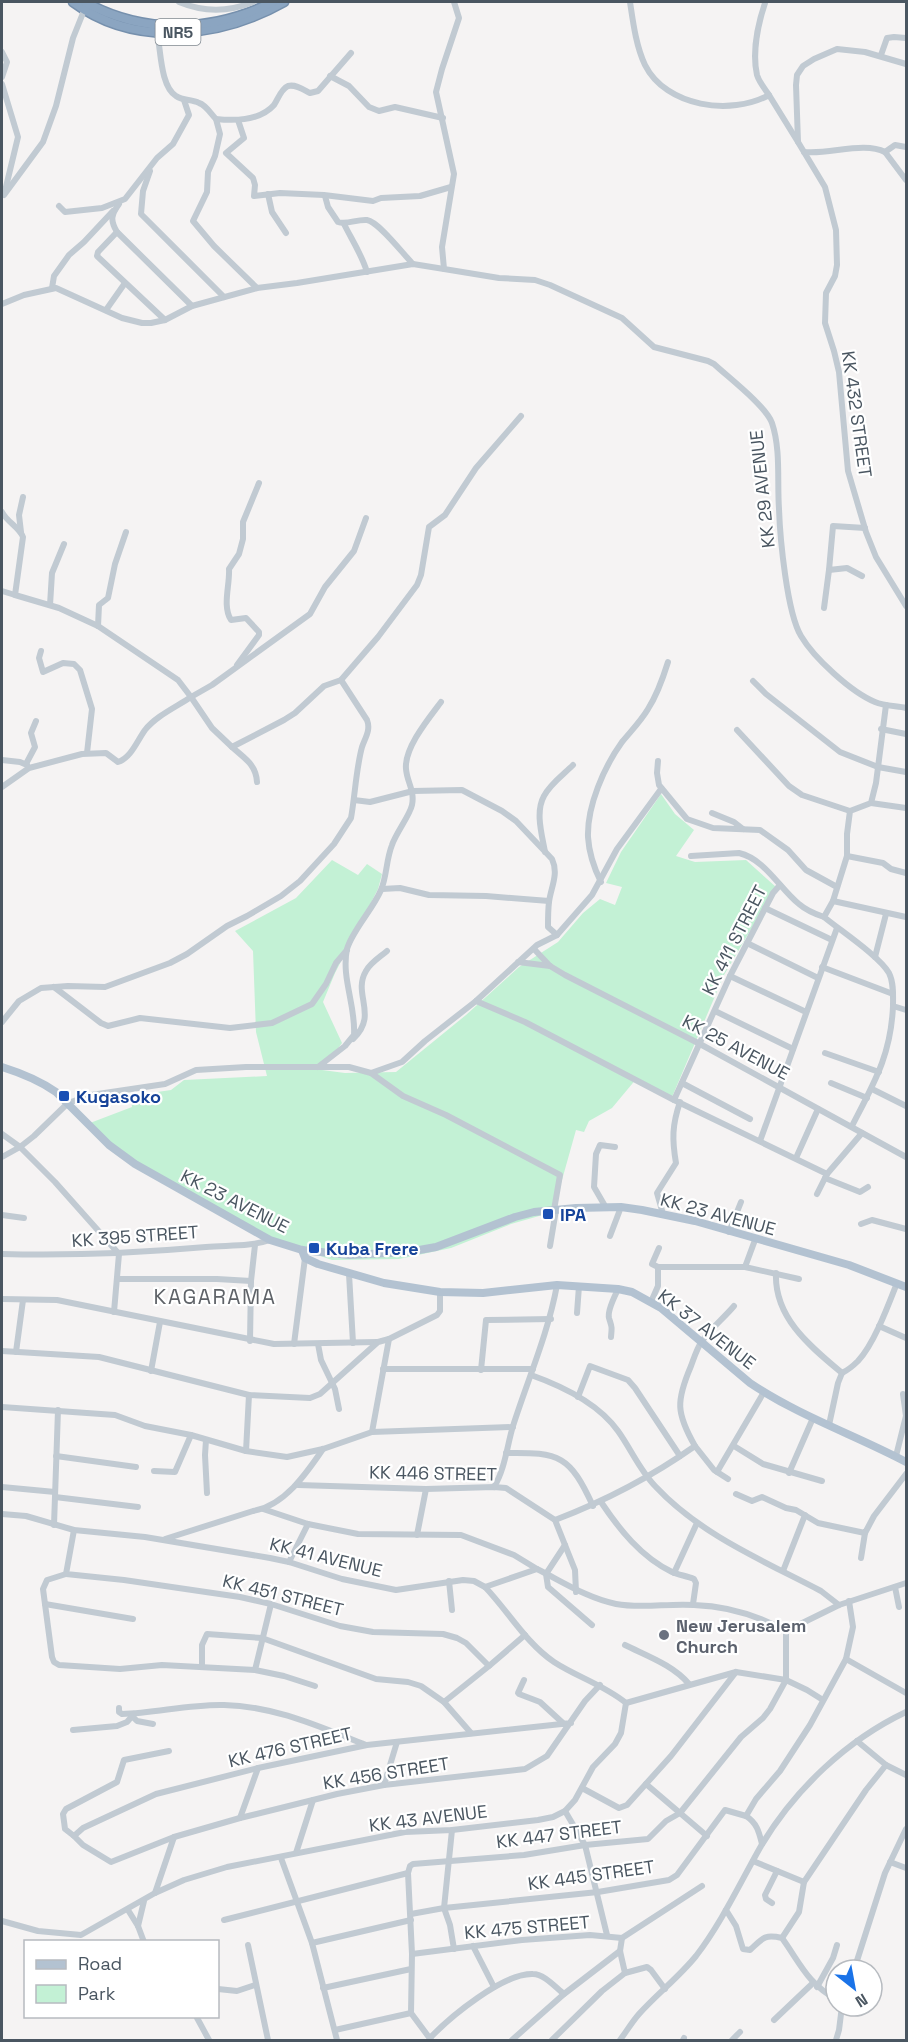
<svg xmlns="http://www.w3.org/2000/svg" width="908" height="2042" font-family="'Space Grotesk',sans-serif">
<rect width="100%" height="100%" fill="#f5f3f3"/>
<path fill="#c3f1d5" d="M661 794 675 814 694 830 676 856 695 862 746 860 776 887 724 975 672 1097 637 1078 612 1108 589 1121 584 1132 576 1130 553 1212 511 1224 451 1248 399 1259 332 1260 271 1239 125 1156 90 1123 132 1107 130 1096 171 1090 184 1080 267 1076 256 1032 253 951 235 931 296 898 332 860 358 875 367 864 382 874 378 889 335 973 323 1002 342 1043 322 1070 345 1073 396 1072 466 1015 519 967 558 942 583 913 600 899 615 905 622 887 606 883 621 852Z"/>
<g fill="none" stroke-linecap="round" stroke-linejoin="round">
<g stroke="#7690ad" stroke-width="11">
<g id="highway">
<path d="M73 2C135 48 220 38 284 2"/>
<path d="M85 2C144 35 213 32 273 2"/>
</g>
</g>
<g stroke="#c1cad2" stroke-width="6">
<path d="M179 2C203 12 229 12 253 2"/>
<path d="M454 2 459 18 442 69 436 92 454 174 442 247 444 269 499 278 535 280 550 285 622 318 654 347 708 361 714 364C728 377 766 406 772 423 781 450 777 481 779 509 780 538 787 613 801 636 814 658 851 692 875 702 884 706 897 706 906 708"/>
<path d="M630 2C633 22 636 46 645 65 666 107 731 116 769 95L798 142"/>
<path d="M765 3C758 24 752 53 757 75 759 82 765 89 769 95"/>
<path d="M157 33C161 49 160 86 176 96 183 101 192 99 199 103 206 105 211 114 216 119 235 121 260 121 274 105 278 99 281 89 288 86 296 84 304 90 310 93L318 91 351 53"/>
<path d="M2 52 7 62 2 77"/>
<path d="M881 55 887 38 894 37 906 38"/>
<path d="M906 64 865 52 837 49 814 59 803 66 797 75 796 85 798 142 825 187 836 230 837 265 835 276 826 293 825 323 834 351 839 372 848 471 866 532 876 557 906 606"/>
<path d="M330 76 349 86 369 107 379 111 395 107 443 118"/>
<path d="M2 84 18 137 5 191"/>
<path d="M216 119 220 134 215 156 208 172 207 192 193 221 214 246 257 288"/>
<path d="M238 120 244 138 226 153 253 178 255 185 254 196 280 193 324 195 373 201 381 198 420 196 451 187"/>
<path d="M804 152C829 155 864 141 885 152L895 145 906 147"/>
<path d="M885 152 906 180"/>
<path d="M150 171 143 191 141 214 224 297"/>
<path d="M268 194 272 212 286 233"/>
<path d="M4 195 43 142 56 106 73 38 85 8"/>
<path d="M325 196 328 207 338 222C347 225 357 219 367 220 379 222 403 254 413 264"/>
<path d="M119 204C111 215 110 220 117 232L192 306"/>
<path d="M59 206 65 212 102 208 125 199 157 158 173 144 189 115 184 100"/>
<path d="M344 224C352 240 362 255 367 272"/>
<path d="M117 232 98 252 97 256 165 320"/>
<path d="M52 288 54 276 69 255 84 242 113 211"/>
<path d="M2 304 24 295 56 288 122 318 142 323H151L165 320 192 306 257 288 297 283 413 264 444 269"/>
<path d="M106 310 125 283"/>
<path d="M2 512C7 522 19 527 23 537L15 595 59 608 98 626 178 680 191 697 212 685 310 614 325 587 354 551 366 518"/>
<path d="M21 532 19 515 23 497"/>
<path d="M862 576 847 568 829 570 833 526 865 528"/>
<path d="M2 591 15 595"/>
<path d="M50 605 52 573 64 544"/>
<path d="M824 608 829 570"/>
<path d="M98 626 99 605 108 598 115 564 126 532"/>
<path d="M41 651 39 658 43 672 63 663 74 664 80 670 92 709 87 753"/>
<path d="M237 665 259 635V632L246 618 231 620C222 606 230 585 229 569L239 554 243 539V522L259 483"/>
<path d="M753 681 766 694 840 752 878 767 906 772"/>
<path d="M886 705 876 783 871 803 850 811 847 834V856L833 901 906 917"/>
<path d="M881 729 906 734"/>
<path d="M737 730 789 786 802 795 850 811"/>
<path d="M232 747C244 758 256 764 257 782"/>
<path d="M2 760 20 762 27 765"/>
<path d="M658 761 657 773 659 785 687 819 713 828 760 830 788 850 806 870 837 887"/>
<path d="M26 764 35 747 31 733 36 721"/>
<path d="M2 787 29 768 82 754 106 753 118 762C131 758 137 741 145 730 156 716 176 707 191 697L212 728 232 747 284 720 295 713 324 686 341 680 378 637 417 585 421 575 429 527 445 515 476 468 521 416"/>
<path d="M354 800 370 802 413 791 462 790 502 811 516 821 552 859C559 874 551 887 549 902 548 910 548 919 548 927L557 935"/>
<path d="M871 803 906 808"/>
<path d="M712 813 734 822 743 829"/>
<path d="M545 852C542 835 535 812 544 796 550 784 564 774 573 765"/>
<path d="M691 856 739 853C765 859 780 889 799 904 807 911 815 914 824 917"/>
<path d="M847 856 883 863 891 869 906 873"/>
<path d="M601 882C594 868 589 853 588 837 587 806 604 767 622 742 631 731 641 721 648 709 657 695 663 678 668 662"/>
<path d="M382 889 400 888 429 895 486 896 549 901"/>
<path d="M833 901 824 917C841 931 879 956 889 973 894 983 893 996 893 1006L906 1010"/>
<path d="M765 908 832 940"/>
<path d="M747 943 818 978"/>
<path d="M534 949 550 966 565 975 700 1044 906 1157"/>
<path d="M875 957 886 914"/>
<path d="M518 962 550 966"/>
<path d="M822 967 893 994"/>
<path d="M730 976 806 1012"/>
<path d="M54 987 101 1023 108 1026 140 1018 230 1028 272 1023 312 1004 326 984 336 963 347 950"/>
<path d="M476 1001 525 1022 674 1100 827 1174 862 1133"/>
<path d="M715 1011 793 1049"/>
<path d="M2 1022 19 1001 41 988 68 986 105 987 170 963 187 954 227 926 247 916 281 896 300 881 334 844 351 818C355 796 356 769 362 747 365 738 371 730 367 720L341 680"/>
<path d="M353 1039C379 1015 352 994 366 971 370 963 380 957 387 951"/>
<path d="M825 1053 879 1072"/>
<path d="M318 1067 345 1046 354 1035C356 1006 341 978 347 949 352 931 373 909 381 890 387 876 386 860 392 845 396 833 410 815 412 805 415 791 407 782 406 769 404 748 429 718 441 702"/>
<path d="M371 1073 402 1062 425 1041 476 1001 537 945 557 935 592 895 617 849 661 789"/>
<path d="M682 1083 750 1119"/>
<path d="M831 1083 867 1098"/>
<path d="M872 1089 906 1106"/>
<path d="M674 1100 730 976 773 893 780 885"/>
<path d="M852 1126C874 1083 891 1055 893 1006"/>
<path d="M2 1134 20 1147 55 1182 119 1254 114 1312"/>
<path d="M760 1141 837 928"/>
<path d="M2 1157 20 1147 34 1136 68 1103 91 1095 165 1084 196 1070 246 1067H349L371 1073 403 1096 446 1115 560 1175 554 1210"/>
<path d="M796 1158 818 1109"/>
<path d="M825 1178 860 1192 868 1187"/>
<path d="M817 1194 827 1174"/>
<path d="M605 1206 594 1187 596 1154 600 1145 615 1147"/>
<path d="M663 1214 657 1193 676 1163C672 1140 672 1125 680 1102"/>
<path d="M2 1215 24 1218"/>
<path d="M861 1224 872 1220 906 1229"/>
<path d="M729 1232 741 1202"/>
<path d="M610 1236 621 1207"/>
<path d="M550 1246 556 1210"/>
<path d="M2 1254C71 1256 137 1253 206 1247 227 1245 250 1247 270 1240"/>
<path d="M658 1267H745L799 1279"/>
<path d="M658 1267 652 1264 659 1248"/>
<path d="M745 1267 755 1240"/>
<path d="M776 1273C774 1318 811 1347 842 1373L838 1383 829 1425"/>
<path d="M349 1274 353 1343"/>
<path d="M117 1279H217L251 1281"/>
<path d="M2 1299 57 1300 274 1344 377 1342"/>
<path d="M651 1302 658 1286V1267"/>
<path d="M577 1313 579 1286"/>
<path d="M879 1326 906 1338"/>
<path d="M611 1337C612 1326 612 1328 609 1318 607 1310 615 1296 618 1289"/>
<path d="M250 1341 251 1281 255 1245"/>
<path d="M294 1344 305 1258"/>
<path d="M318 1344 321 1360 335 1389 339 1409"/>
<path d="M2 1351 99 1357 249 1395 310 1398 320 1394 378 1342 389 1339 437 1315 440 1311V1292"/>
<path d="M16 1352 23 1300"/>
<path d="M383 1369H533"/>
<path d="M481 1370 486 1320 551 1319"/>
<path d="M151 1371 160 1322"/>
<path d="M842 1373C848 1370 853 1366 858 1361 874 1344 888 1306 897 1283"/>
<path d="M531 1375C562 1386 598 1403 618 1431 631 1449 640 1471 656 1487 701 1535 764 1561 821 1591L839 1605"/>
<path d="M578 1397 590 1366 628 1380 635 1388 680 1456"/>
<path d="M2 1407 115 1415 145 1426 191 1435 246 1451 287 1457 323 1449 372 1432 513 1427"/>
<path d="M372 1432 389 1339"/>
<path d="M206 1440 205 1455 207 1493"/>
<path d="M695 1446 714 1470 728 1479"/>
<path d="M734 1446 763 1464 822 1481"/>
<path d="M246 1451 249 1395"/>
<path d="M506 1453C560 1452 570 1456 593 1506"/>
<path d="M56 1456 136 1467"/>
<path d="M896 1456 906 1416 903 1394"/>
<path d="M154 1471 175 1472 191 1435"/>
<path d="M717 1472 764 1392"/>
<path d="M789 1473 813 1418"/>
<path d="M298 1485 426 1489 494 1487 506 1488 555 1520 575 1570 576 1592"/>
<path d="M2 1487 55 1492"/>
<path d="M494 1487C505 1469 507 1446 513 1426 528 1379 548 1334 557 1285"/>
<path d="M736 1494 752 1501 762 1497 786 1508 796 1510 818 1523 865 1533 874 1516 906 1474"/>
<path d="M55 1497 138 1507"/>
<path d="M601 1502C619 1529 641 1557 672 1572 679 1575 687 1576 694 1579L696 1583 693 1604"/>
<path d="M263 1509 308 1524 358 1534 461 1535 514 1555 537 1569"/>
<path d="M2 1514 26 1516 74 1530 145 1537 270 1558 289 1562 342 1579 396 1590 463 1580 474 1581 485 1587 537 1569C563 1582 587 1598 616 1604 642 1609 668 1603 694 1605 726 1606 759 1616 786 1631L839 1605 906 1583"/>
<path d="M555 1520C605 1501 651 1477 695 1446 676 1413 676 1401 691 1366 694 1358 697 1348 702 1341 711 1328 724 1318 734 1306"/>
<path d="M54 1525 58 1410"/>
<path d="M74 1530 66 1574 124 1580 240 1597 271 1604 340 1626 373 1632 443 1634 457 1638 466 1643 489 1666"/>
<path d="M417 1535 426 1489"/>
<path d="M165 1539 253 1511C284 1506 306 1474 323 1449"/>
<path d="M565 1545 546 1574 548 1587 592 1625"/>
<path d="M861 1558 865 1533"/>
<path d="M289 1562 308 1524"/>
<path d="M783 1571 805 1515"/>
<path d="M674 1573 697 1523"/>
<path d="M66 1574 47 1580 43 1589 52 1657 54 1662 59 1665 120 1669 162 1665 255 1670 284 1676 315 1686"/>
<path d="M449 1581 452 1610"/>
<path d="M895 1587 899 1607"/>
<path d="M45 1604 133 1619"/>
<path d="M625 1645C647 1656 673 1665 689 1684"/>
<path d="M846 1659 906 1693"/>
<path d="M202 1666V1645L207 1634 262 1638 376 1679 408 1682 421 1686 444 1702 471 1733"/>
<path d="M255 1670 271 1604"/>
<path d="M524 1680 518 1693 519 1694 540 1702 564 1724"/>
<path d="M444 1702 489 1666 525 1635"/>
<path d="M626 1703 736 1672 786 1680 807 1690 823 1700"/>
<path d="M119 1708V1712L122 1714C156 1713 190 1704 224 1705 275 1706 320 1727 366 1745"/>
<path d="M132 1716 137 1721 153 1724"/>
<path d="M571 1723 367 1745 258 1768 156 1794 83 1828 74 1836 83 1845 111 1862 174 1837 240 1818 337 1794 384 1785 525 1769 547 1756 585 1701 600 1685"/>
<path d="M73 1730 117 1726 127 1722 134 1714"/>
<path d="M857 1741 886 1765"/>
<path d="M646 1784 707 1836"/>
<path d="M384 1785 397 1742"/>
<path d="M582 1788 619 1808 627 1805 671 1756 736 1672"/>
<path d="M565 1811 585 1845 607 1935"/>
<path d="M746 1816C757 1823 759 1832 762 1844"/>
<path d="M240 1818 258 1768"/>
<path d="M452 1830 444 1908 450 1925 454 1949"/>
<path d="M74 1836 65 1829 63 1814 66 1809 117 1782 124 1760 169 1751"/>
<path d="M296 1853 313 1800"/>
<path d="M281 1858 312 1943 337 2040"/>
<path d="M753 1861 804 1882"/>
<path d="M890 1862 906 1868"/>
<path d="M408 1873 412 1954 411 2013 431 2040"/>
<path d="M155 1893 174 1837"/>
<path d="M772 1903 766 1899 765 1895 777 1871"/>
<path d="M128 1910 138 1926 144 1942"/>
<path d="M726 1910 736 1926 743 1949 750 1950C763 1938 764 1934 782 1938 800 1963 808 1984 836 1999"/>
<path d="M411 1914 444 1908 598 1892 669 1880 677 1875 725 1810 746 1816 756 1799 780 1771 810 1725 846 1659 853 1627 849 1601"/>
<path d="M224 1920 408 1873 410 1866 413 1864 524 1855 585 1845 648 1839 666 1821 680 1813 741 1737 763 1718 770 1709 786 1680V1631"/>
<path d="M2 1921 38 1931 81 1935 155 1893 184 1880 227 1867 405 1832 452 1830 538 1820 553 1817 565 1811 575 1800 593 1767 615 1744 621 1733 626 1703C604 1685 577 1677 554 1662 526 1643 508 1611 485 1587"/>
<path d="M138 1926 144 1901"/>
<path d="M622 1938 620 1951 625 1973 647 1967 651 1970 665 1989"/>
<path d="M782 1938 799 1912 804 1882 866 1790 886 1765 906 1775"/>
<path d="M312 1943 411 1920"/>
<path d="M248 1945 268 2040"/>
<path d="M473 1946 494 1987"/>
<path d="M412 1954 522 1940 590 1935 622 1938 702 1886"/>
<path d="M854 1970 885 1873 906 1829"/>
<path d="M817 1987 833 1958 837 1945"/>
<path d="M323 1988 411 1969"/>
<path d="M218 1989 237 1991 255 1985"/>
<path d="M196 2016 209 2040"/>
<path d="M774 2020 813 1983"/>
<path d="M335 2030 411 2013"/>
<path d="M430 2038C450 2017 503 1973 533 1974 544 1974 555 1987 564 1994"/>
<path d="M512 2040 564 1994 620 1951"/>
<path d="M552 2040 602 1991 625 1973"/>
<path d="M620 2040C626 2032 632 2022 639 2014 657 1994 679 1977 696 1956 722 1922 740 1883 761 1846 795 1789 847 1740 906 1712"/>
<path d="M683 2040 684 2038"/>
<path d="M732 2040 740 2032"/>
<path d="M836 2040 839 2030 842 2006"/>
</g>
<g stroke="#b3c2d1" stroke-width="8">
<path d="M2 1067C21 1073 39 1080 56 1092L109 1145 135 1164 270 1240 302 1250 349 1255 408 1252 436 1247 515 1217 534 1212 576 1208 621 1207 642 1210 695 1221 849 1265 906 1287"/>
<path d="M302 1250 305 1258 318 1264 384 1283 440 1292 483 1293 557 1285 618 1289 632 1292 661 1308 750 1383C799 1416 855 1435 906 1462"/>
</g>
<use href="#highway" stroke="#8ba5c1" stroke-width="8"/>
</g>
<g fill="#1a4fb4" stroke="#fff" stroke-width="2">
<rect x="58" y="1090" width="12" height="12" rx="3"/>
<rect x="542" y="1208" width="12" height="12" rx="3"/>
<rect x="308" y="1242" width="12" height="12" rx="3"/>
</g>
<circle fill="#6b7280" stroke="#fff" stroke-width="2" cx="664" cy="1635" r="6"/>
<g text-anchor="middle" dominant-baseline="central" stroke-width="4.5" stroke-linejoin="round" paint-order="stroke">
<rect fill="#fff" stroke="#808990" stroke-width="1.5" x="155.5" y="19" width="45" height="26" rx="4.5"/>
<g font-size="16" font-weight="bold" fill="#4a5661">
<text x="178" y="32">NR5</text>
</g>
<g font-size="18" fill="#4a5661" stroke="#fff">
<text transform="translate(857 414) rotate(82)">KK 432 STREET</text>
<text transform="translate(762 489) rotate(-96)">KK 29 AVENUE</text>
<text transform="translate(734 940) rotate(-63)">KK 411 STREET</text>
<text transform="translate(736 1047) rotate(28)">KK 25 AVENUE</text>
<text transform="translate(235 1201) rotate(27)">KK 23 AVENUE</text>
<text transform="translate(718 1214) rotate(15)">KK 23 AVENUE</text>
<text transform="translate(135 1236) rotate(-4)">KK 395 STREET</text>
<text transform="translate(707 1329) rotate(38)">KK 37 AVENUE</text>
<text transform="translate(433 1473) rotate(1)">KK 446 STREET</text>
<text transform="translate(326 1557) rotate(14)">KK 41 AVENUE</text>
<text transform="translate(283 1595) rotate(14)">KK 451 STREET</text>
<text transform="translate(290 1747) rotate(-13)">KK 476 STREET</text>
<text transform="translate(386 1773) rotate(-9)">KK 456 STREET</text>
<text transform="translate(428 1818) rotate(-7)">KK 43 AVENUE</text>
<text transform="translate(559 1834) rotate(-7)">KK 447 STREET</text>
<text transform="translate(591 1875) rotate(-8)">KK 445 STREET</text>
<text transform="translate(527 1927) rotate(-5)">KK 475 STREET</text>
</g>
<g font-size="18" font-weight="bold" fill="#164399" stroke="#fff" text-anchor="start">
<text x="76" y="1096">Kugasoko</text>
<text x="560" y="1214">IPA</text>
<text x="326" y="1248">Kuba Frere</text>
</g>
<g font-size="18" font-weight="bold" fill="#5b616d" stroke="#fff" text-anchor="start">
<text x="676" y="1625">New Jerusalem<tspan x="676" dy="21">Church</tspan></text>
</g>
<g font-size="21" letter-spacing="1.5" fill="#5f6368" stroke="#fff">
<text x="215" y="1296">KAGARAMA</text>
</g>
</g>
<rect width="908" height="2042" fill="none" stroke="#4a5661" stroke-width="6"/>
<rect x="24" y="1940" width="195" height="78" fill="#ffffff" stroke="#b7bbc0" stroke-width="1.5"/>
<rect x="36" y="1960" width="30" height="9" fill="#b3c2d1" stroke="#b7bbc0" stroke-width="1.5"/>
<text x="78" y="1970" font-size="18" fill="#4a5661">Road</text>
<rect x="36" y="1985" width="30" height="18" fill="#c3f1d5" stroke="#b7bbc0" stroke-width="1.5"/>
<text x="78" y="2000" font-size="18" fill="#4a5661">Park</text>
<g transform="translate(854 1988) rotate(149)"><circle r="28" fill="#ffffff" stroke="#b7bbc0" stroke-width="1.5"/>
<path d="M0-4.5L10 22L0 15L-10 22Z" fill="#1a73e8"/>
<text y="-9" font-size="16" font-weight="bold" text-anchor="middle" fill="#4a5661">N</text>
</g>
</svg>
